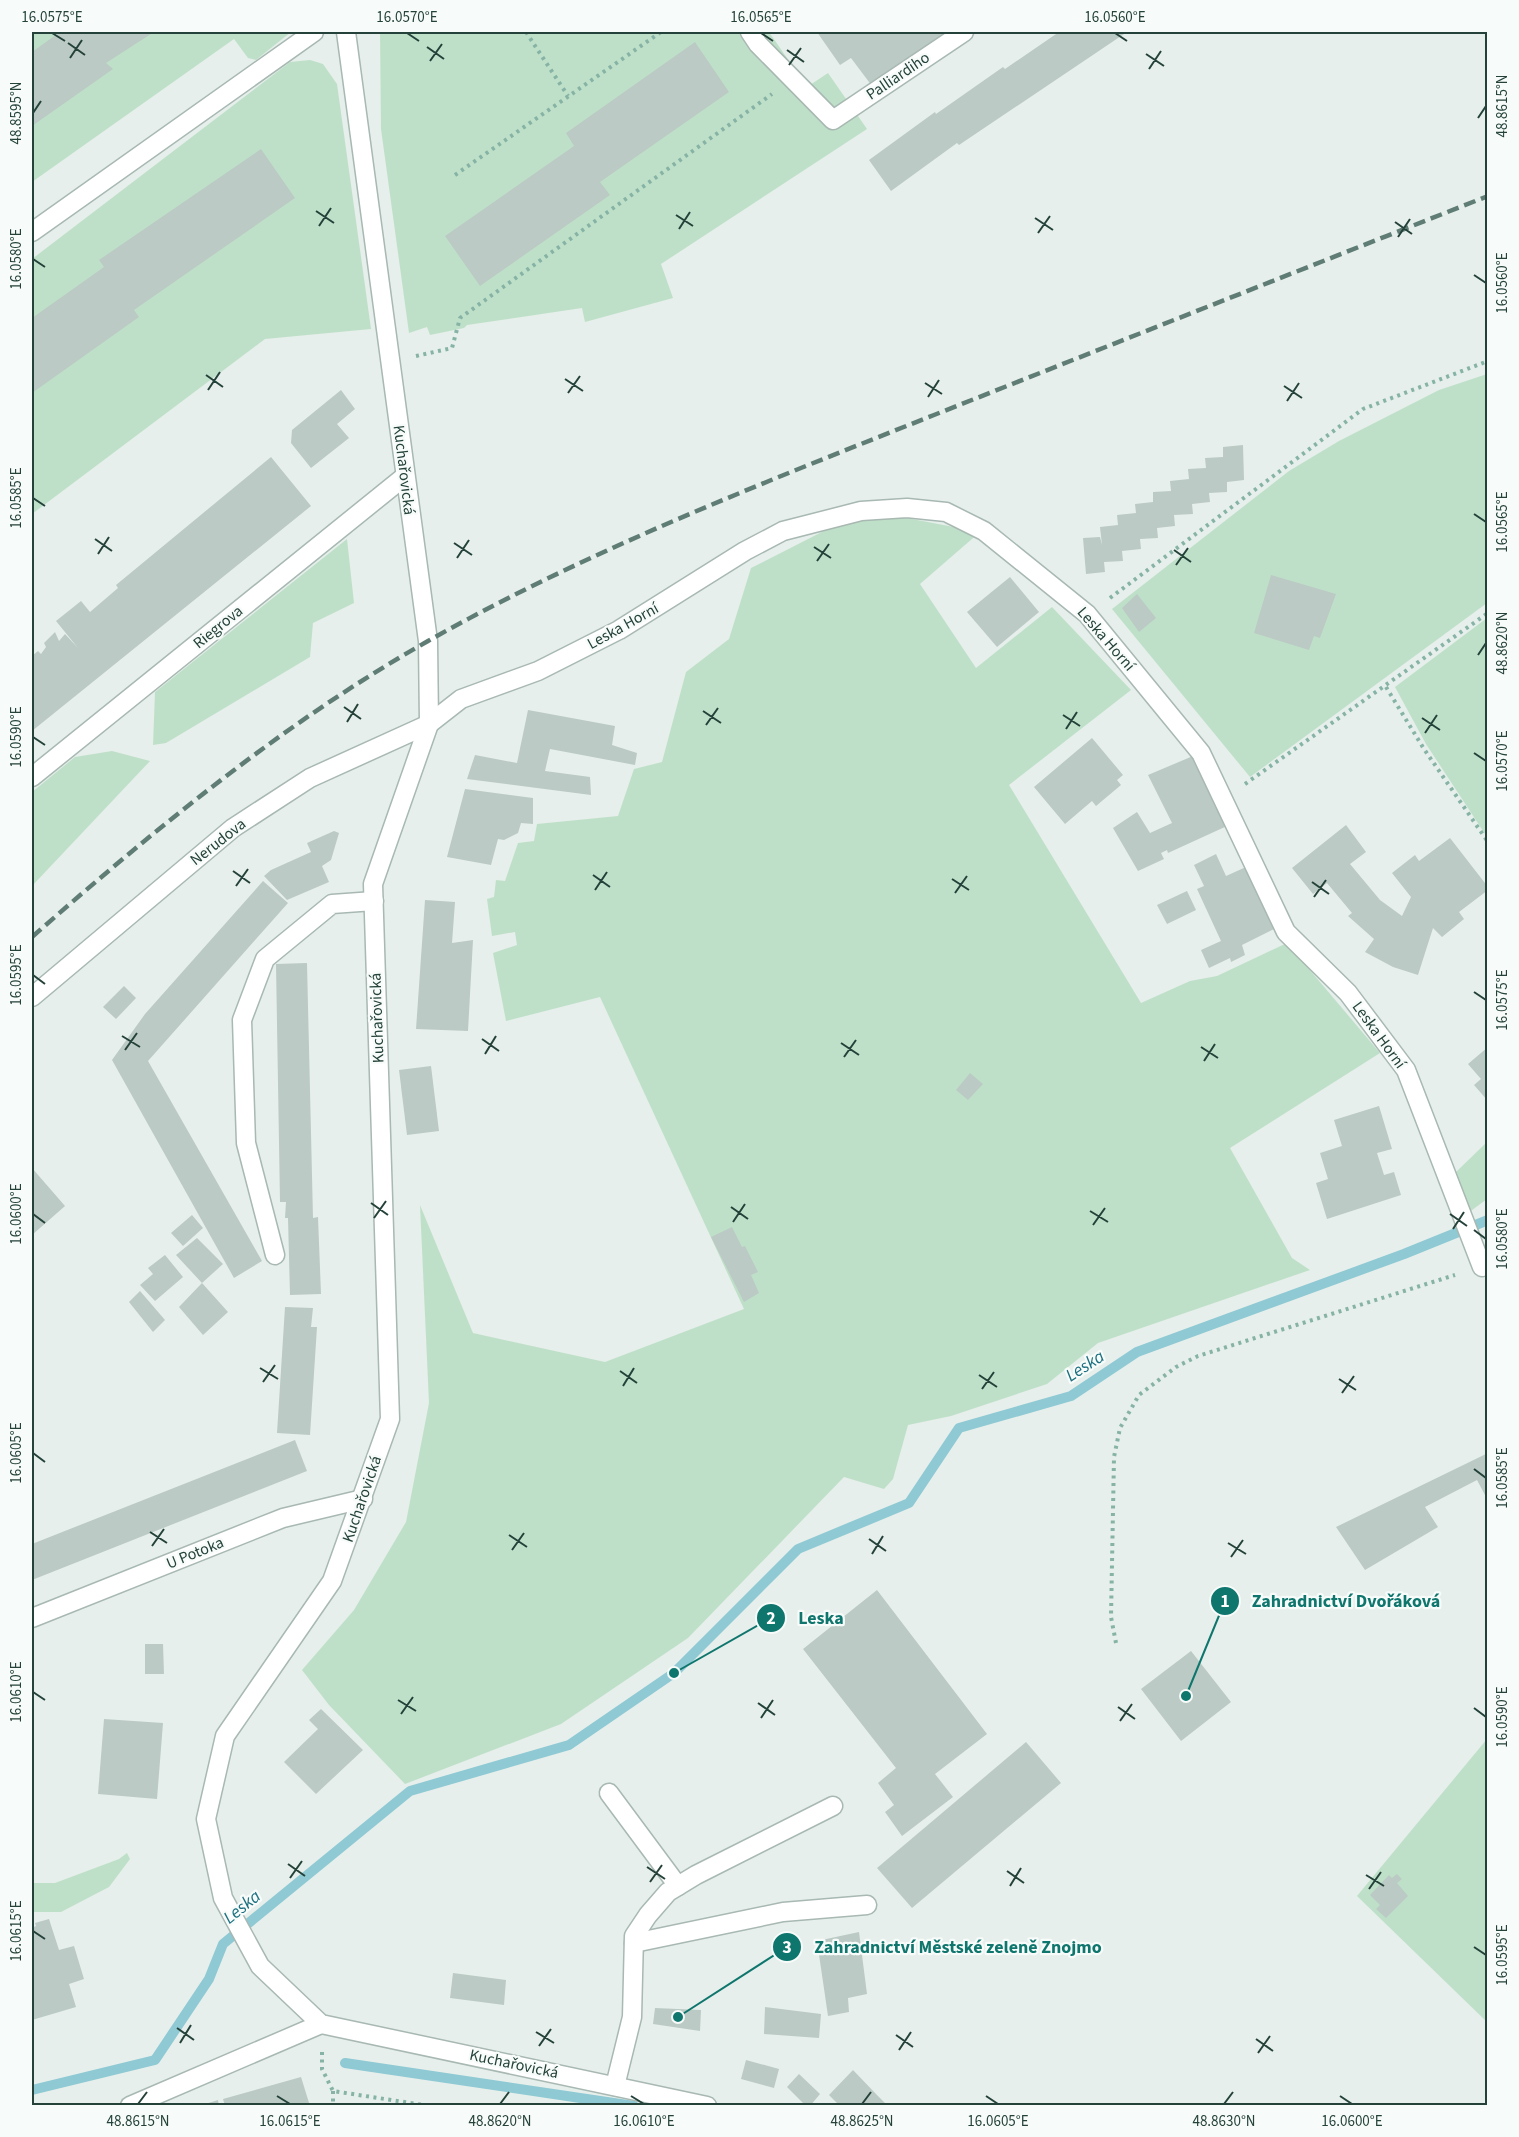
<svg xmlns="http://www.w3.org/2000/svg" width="1519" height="2137" font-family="'Source Sans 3',sans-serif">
<rect width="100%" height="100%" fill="#e6efeb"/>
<g fill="#bfe0c8">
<path d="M32 32H291L256 60 248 58 234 39 32 182Z"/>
<path d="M380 32H769L807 87 828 73 867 129 661 264 673 298 585 322 582 308 467 325 464 328 430 335 427 327 409 333 381 129Z"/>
<path d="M310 60 323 64 337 84 371 329 265 339 32 514V259L290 62Z"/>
<path d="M1487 374V603L1250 777 1112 609 1289 471 1339 441 1439 390Z"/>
<path d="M865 510 980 532 920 584 976 668 1052 607 1131 690 1009 785 1141 1003 1190 981 1217 976 1287 943 1380 1053 1230 1148 1292 1258 1310 1270 1098 1343 1047 1384 951 1416 908 1425 893 1479 884 1489 844 1477 688 1638 561 1724 405 1784 329 1705 302 1670 354 1610 406 1522 429 1403 420 1205 473 1333 605 1362 744 1309 600 997 506 1021 493 953 517 945 515 932 492 936 487 899 494 897 496 880 505 881 518 843 534 841 537 824 618 816 634 769 662 762 686 672 729 639 751 568Z"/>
<path d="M347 539 354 603 313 623 310 657 166 743 153 745 155 692Z"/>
<path d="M1487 618V837L1426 744 1395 687Z"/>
<path d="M112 751 150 761 32 886V792L75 757Z"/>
<path d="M1487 1142V1199L1468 1213 1455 1173Z"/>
<path d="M1487 1739V2022L1357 1896Z"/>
<path d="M127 1853 130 1859 109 1887 61 1912H32V1883H55L119 1859Z"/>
</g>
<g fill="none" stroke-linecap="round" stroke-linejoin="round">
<g stroke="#8ec9d4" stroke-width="10">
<path d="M345 2063 634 2106"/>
<path d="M32 2090 155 2060 209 1979 223 1944 410 1791 569 1745 674 1673 798 1549 909 1503 959 1428 1071 1396 1137 1352 1404 1254 1488 1220"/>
</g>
</g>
<g fill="#bbcac4">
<path d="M60 32H154L106 63 113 69 32 126V52Z"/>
<path d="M817 32 885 33 955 32 875 90 851 58 840 65Z"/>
<path d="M1059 32H1127L959 145 957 143 891 191 869 160 935 112 936 114 1003 67 1005 69Z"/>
<path d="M695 42 729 92 600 182 610 195 480 286 445 236 574 146 566 133Z"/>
<path d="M261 149 295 198 134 310 139 317 32 393V318L104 267 99 260Z"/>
<path d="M341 390 355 409 337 424 349 438 311 468 291 443 292 430Z"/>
<path d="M1243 445 1244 480 1227 482V492L1209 493 1210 502 1192 504 1193 514 1174 515 1175 526 1157 528 1158 538 1140 539 1141 549 1122 551 1123 561 1104 562 1105 572 1086 574 1083 538 1100 537 1102 545 1100 527 1118 525 1117 515 1136 513 1135 504 1153 502V492L1171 491 1170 481 1189 479 1188 469 1206 468 1205 458 1223 457V447Z"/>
<path d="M271 457 311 506 32 731V656L38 651 41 654 46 647 44 643 55 632 59 641 65 634 78 648 56 621 81 601 90 612 118 588 116 585Z"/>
<path d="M1271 575 1336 594 1320 638 1314 636 1309 650 1254 633Z"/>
<path d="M1010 577 1039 612 997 647 967 612Z"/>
<path d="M1137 594 1156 618 1139 632 1122 608Z"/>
<path d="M528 710 615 726 612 745 637 753 635 765 550 749 545 771 590 777 591 795 467 779 475 755 517 763Z"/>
<path d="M1092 738 1123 775 1117 780 1121 785 1096 806 1092 801 1065 824 1034 787Z"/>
<path d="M1193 756 1227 826 1168 853 1167 850 1161 853 1164 859 1138 871 1113 828 1137 812 1150 833 1172 823 1148 775Z"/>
<path d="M465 789 533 798V824L521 823 518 833 504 840 498 839 491 865 447 857Z"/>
<path d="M1346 825 1366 852 1350 864 1380 900 1402 916 1411 897 1392 873 1415 855 1419 861 1450 838 1488 887V890L1459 912 1464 919 1442 937 1433 928 1418 975 1393 967 1365 952 1374 939 1348 916 1352 913 1327 883 1313 894 1292 868Z"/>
<path d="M334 831 339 833 331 860 322 866 329 882 287 900 264 876 271 870 311 852 307 843Z"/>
<path d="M1216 854 1226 876 1246 867 1276 928 1242 945 1245 955 1231 962 1230 958 1209 968 1201 950 1221 941 1197 889 1204 886 1194 865Z"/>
<path d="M263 881 288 903 148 1061 262 1261 234 1278 112 1060 145 1014Z"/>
<path d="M1187 891 1196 910 1167 924 1157 905Z"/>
<path d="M425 900 455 902 452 943 473 940 468 1031 416 1029Z"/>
<path d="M307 963 313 1218 318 1217 321 1294 290 1295 288 1218H285L286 1202H280L276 964Z"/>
<path d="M124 986 136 998 116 1019 103 1007Z"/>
<path d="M1488 1047V1101L1474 1085 1481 1079 1468 1064Z"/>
<path d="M431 1066 439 1131 407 1135 399 1070Z"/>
<path d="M970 1073 983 1084 968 1100 956 1090Z"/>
<path d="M1379 1106 1392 1149 1377 1153 1384 1175 1394 1172 1401 1195 1327 1219 1316 1183 1328 1179 1320 1153 1342 1146 1334 1120Z"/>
<path d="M32 1168 65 1206 32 1235Z"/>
<path d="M192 1215 203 1228 183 1246 171 1233Z"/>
<path d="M732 1227 742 1247 745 1246 758 1272 751 1275 759 1293 744 1302 711 1237Z"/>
<path d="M197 1238 223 1264 202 1283 176 1255Z"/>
<path d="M165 1255 183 1277 155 1301 140 1285 153 1274 148 1268Z"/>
<path d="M202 1283 228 1312 203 1335 179 1307Z"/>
<path d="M140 1291 165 1320 153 1332 129 1302Z"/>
<path d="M285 1307 313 1308 311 1327H317L310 1435 277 1433Z"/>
<path d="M295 1440 307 1471 32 1580V1544Z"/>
<path d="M1488 1453V1493L1485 1495 1477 1480 1425 1507 1438 1527 1365 1570 1336 1527Z"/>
<path d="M877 1590 987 1734 935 1774 953 1797 902 1836 885 1812 894 1805 878 1783 896 1768 803 1649Z"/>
<path d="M145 1644H163L164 1674H145Z"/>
<path d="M1191 1651 1231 1702 1181 1741 1141 1689Z"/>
<path d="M321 1709 363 1750 316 1794 284 1762 318 1729 309 1720Z"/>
<path d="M104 1719 163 1723 157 1799 98 1794Z"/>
<path d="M1026 1742 1061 1783 912 1908 877 1868Z"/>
<path d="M1397 1874 1402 1879 1397 1883 1408 1896 1386 1918 1376 1909 1380 1905 1370 1895 1389 1875 1392 1878Z"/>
<path d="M49 1919 59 1950 74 1946 84 1979 69 1984 76 2007 32 2020V1928L36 1926 35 1923Z"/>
<path d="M859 1932 867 1994 848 1998 849 2012 828 2016 817 1941Z"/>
<path d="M453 1973 506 1980 504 2005 450 1998Z"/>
<path d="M765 2007 821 2014 819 2038 764 2034Z"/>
<path d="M655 2008 701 2010 700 2031 653 2024Z"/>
<path d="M746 2060 779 2069 774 2088 741 2079Z"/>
<path d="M853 2070 876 2094 888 2106H840L829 2095Z"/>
<path d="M799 2074 820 2094 810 2106H806L787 2087Z"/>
<path d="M301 2077 310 2106H225L223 2099Z"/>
<path d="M218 2100 219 2106H202V2105Z"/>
</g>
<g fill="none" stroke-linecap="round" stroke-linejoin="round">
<g stroke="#a8b8b2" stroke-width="21">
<g id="service">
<path d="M275 1255 246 1143 242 1020 265 959 332 904 374 901"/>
<path d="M609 1793 678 1886"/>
<path d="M634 1943 783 1912 867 1905"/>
<path d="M615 2086 632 2017 634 1936 648 1915 668 1892 696 1875 833 1806"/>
<path d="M130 2106 321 2024"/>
</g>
</g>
<g stroke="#a8b8b2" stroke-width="21">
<g id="minor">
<path d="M750 32 758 44 833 120 964 32"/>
<path d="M32 232 314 32"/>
<path d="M32 777 404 477"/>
<path d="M32 997 233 828 310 778 429 724 461 699 538 671 619 630 745 551 783 531 861 511 907 508 946 512 984 531 1087 614 1201 753 1286 932 1348 993 1406 1070 1482 1267"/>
<path d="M32 1618 283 1518 363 1499"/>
</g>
</g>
<g stroke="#a8b8b2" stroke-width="21">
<path id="tertiary" d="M346 32 428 641 429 724 373 884 390 1419 332 1581 225 1736 206 1819 223 1898 260 1966 321 2024 707 2106"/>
</g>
<g stroke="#86b3a5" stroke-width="4" stroke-dasharray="3 4.5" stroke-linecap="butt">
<path d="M526 32 568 96"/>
<path d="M455 175 661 32"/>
<path d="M416 356 452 348 460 318 772 94"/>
<path d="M1110 598 1363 409 1488 361"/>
<path d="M1386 687 1424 749 1488 842"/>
<path d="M1245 784 1488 613"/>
<path d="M1116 1643 1111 1617 1114 1457 1120 1428 1139 1395 1176 1367 1198 1356 1455 1275"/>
<path d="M322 2052V2069L333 2091 430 2106"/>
<path d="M333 2091V2106"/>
</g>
<use href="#service" stroke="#fff" stroke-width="18"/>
<use href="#minor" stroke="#fff" stroke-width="18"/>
<use href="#tertiary" stroke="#fff" stroke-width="18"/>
<path stroke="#5f7d75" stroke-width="4.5" stroke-dasharray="12 6" stroke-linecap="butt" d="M32 937C155 829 285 722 428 641 589 550 763 483 934 415 1118 342 1303 269 1488 196"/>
</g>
<path fill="none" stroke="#24423a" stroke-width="2" d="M52 33 65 41M407 33 419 41M761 33 773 41M1115 33 1127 41M68 43 85 55M427 47 444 59M787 50 804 62M1146 54 1164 66M70 58 82 40M430 61 442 44M789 65 801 48M1149 69 1161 51M33 113 41 101M1478 118 1486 106M316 211 334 223M676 215 693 226M1035 218 1053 230M1395 222 1412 234M319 226 331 208M679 229 690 212M1038 233 1050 216M1398 237 1410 219M33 259 45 267M1474 275 1486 283M206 375 223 387M565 379 583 391M925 383 942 394M1284 386 1302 398M208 390 220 372M568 393 580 376M928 397 939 380M1287 401 1299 383M33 498 45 506M1474 514 1486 522M95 539 112 551M454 543 472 555M814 547 831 558M1174 550 1191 562M98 554 109 537M457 558 469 540M817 561 829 544M1176 565 1188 548M1478 655 1486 643M344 707 361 719M703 711 721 723M1063 715 1080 726M1422 718 1440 730M347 722 358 704M706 725 718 708M1066 729 1077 712M1425 733 1437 715M33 737 45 745M1474 753 1486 761M233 871 250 883M593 875 610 887M952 879 969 890M1312 882 1329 894M236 886 248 869M595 890 607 872M955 893 967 876M1314 897 1326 880M33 975 45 984M1474 992 1486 1000M122 1036 140 1047M482 1039 499 1051M841 1043 859 1055M1201 1047 1218 1058M125 1050 137 1033M485 1054 496 1036M844 1057 856 1040M1204 1061 1215 1044M371 1203 388 1215M731 1207 748 1219M1090 1211 1108 1222M33 1214 45 1223M1450 1214 1467 1226M374 1218 386 1201M733 1222 745 1204M1093 1225 1105 1208M1453 1229 1464 1212M1474 1230 1486 1239M260 1368 278 1379M620 1371 637 1383M979 1375 997 1387M1339 1379 1356 1390M263 1382 275 1365M623 1386 634 1368M982 1389 994 1372M1342 1393 1354 1376M33 1453 45 1462M1474 1469 1486 1478M150 1532 167 1543M509 1535 527 1547M869 1539 886 1551M1228 1543 1246 1554M152 1546 164 1529M512 1550 524 1533M872 1554 883 1536M1231 1557 1243 1540M33 1692 45 1700M398 1700 416 1711M758 1703 775 1715M1118 1707 1135 1719M1474 1708 1486 1717M401 1714 413 1697M761 1718 773 1700M1120 1721 1132 1704M288 1864 305 1876M647 1867 665 1879M1007 1871 1024 1883M1366 1875 1384 1886M290 1878 302 1861M650 1882 662 1865M1010 1886 1021 1868M1369 1889 1381 1872M33 1931 45 1939M1474 1947 1486 1955M177 2028 194 2040M536 2032 554 2043M896 2035 913 2047M1256 2039 1273 2051M180 2043 191 2025M539 2046 551 2029M899 2050 911 2032M1258 2053 1270 2036M277 2096 290 2104M631 2096 644 2104M986 2096 998 2104M1340 2096 1352 2104M138 2104 147 2092M500 2104 509 2092M862 2104 871 2092M1224 2104 1233 2092"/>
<g text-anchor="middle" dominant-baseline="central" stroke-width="4.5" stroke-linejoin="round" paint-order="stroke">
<g font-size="16" fill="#24423a" stroke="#f7fbf9">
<text transform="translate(898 76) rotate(-34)">Palliardiho</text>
<text transform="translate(404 470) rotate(83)">Kuchařovická</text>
<text transform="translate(623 626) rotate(-29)">Leska Horní</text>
<text transform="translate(218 627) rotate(-39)">Riegrova</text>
<text transform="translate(1106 639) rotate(49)">Leska Horní</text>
<text transform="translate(218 842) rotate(-38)">Nerudova</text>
<text transform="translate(377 1018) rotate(-92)">Kuchařovická</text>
<text transform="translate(1379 1035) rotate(54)">Leska Horní</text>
<text transform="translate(362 1499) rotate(-71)">Kuchařovická</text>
<text transform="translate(195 1553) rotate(-22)">U Potoka</text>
<text transform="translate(514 2064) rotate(12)">Kuchařovická</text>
</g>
<g font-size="18" font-style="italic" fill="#1c6f80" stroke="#f7fbf9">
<text transform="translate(1085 1366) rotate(-33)">Leska</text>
<text transform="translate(242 1907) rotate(-39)">Leska</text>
</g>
</g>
<path fill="none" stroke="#0f766e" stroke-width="2" d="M1186 1696L1225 1601M674 1673L771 1618M678 2017L787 1947"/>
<g fill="#0f766e" stroke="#f7fbf9" stroke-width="2">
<circle cx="1186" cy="1696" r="6"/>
<circle cx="674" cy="1673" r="6"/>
<circle cx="678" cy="2017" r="6"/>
<circle cx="1225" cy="1601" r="15"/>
<circle cx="771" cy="1618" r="15"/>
<circle cx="787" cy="1947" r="15"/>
</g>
<g font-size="18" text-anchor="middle" font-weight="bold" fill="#fff">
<text x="1225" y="1607">1</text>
<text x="771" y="1624">2</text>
<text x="787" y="1953">3</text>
</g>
<g font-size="18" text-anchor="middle" font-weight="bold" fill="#0f766e" stroke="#f7fbf9" stroke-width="4.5" stroke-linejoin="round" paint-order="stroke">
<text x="1346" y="1607">Zahradnictví Dvořáková</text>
<text x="821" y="1624">Leska</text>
<text x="958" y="1953">Zahradnictví Městské zeleně Znojmo</text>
</g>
<rect width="1519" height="2137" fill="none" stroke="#f7fbf9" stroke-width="66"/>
<rect x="33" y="33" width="1453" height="2071" fill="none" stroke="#24423a" stroke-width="2"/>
<g font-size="15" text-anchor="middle" fill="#24423a">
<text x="52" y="22">16.0575°E</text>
<text x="407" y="22">16.0570°E</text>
<text x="761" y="22">16.0565°E</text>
<text x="1115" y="22">16.0560°E</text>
<text transform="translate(1502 106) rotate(-90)" y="5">48.8615°N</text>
<text transform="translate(16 113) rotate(-90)" y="5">48.8595°N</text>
<text transform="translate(16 259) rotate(-90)" y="5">16.0580°E</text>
<text transform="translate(1502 283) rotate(-90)" y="5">16.0560°E</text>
<text transform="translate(16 498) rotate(-90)" y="5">16.0585°E</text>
<text transform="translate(1502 522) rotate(-90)" y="5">16.0565°E</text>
<text transform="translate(1502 643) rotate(-90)" y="5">48.8620°N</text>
<text transform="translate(16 737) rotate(-90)" y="5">16.0590°E</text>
<text transform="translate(1502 761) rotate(-90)" y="5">16.0570°E</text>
<text transform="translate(16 975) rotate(-90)" y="5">16.0595°E</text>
<text transform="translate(1502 1000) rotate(-90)" y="5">16.0575°E</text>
<text transform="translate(16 1214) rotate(-90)" y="5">16.0600°E</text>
<text transform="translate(1502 1239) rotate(-90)" y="5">16.0580°E</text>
<text transform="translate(16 1453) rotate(-90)" y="5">16.0605°E</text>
<text transform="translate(1502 1478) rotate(-90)" y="5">16.0585°E</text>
<text transform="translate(16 1692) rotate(-90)" y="5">16.0610°E</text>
<text transform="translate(1502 1717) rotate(-90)" y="5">16.0590°E</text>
<text transform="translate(16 1931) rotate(-90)" y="5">16.0615°E</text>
<text transform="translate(1502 1955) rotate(-90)" y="5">16.0595°E</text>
<text x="138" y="2126">48.8615°N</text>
<text x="290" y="2126">16.0615°E</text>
<text x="500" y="2126">48.8620°N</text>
<text x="644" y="2126">16.0610°E</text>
<text x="862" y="2126">48.8625°N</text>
<text x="998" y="2126">16.0605°E</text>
<text x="1224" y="2126">48.8630°N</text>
<text x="1352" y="2126">16.0600°E</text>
</g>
</svg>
